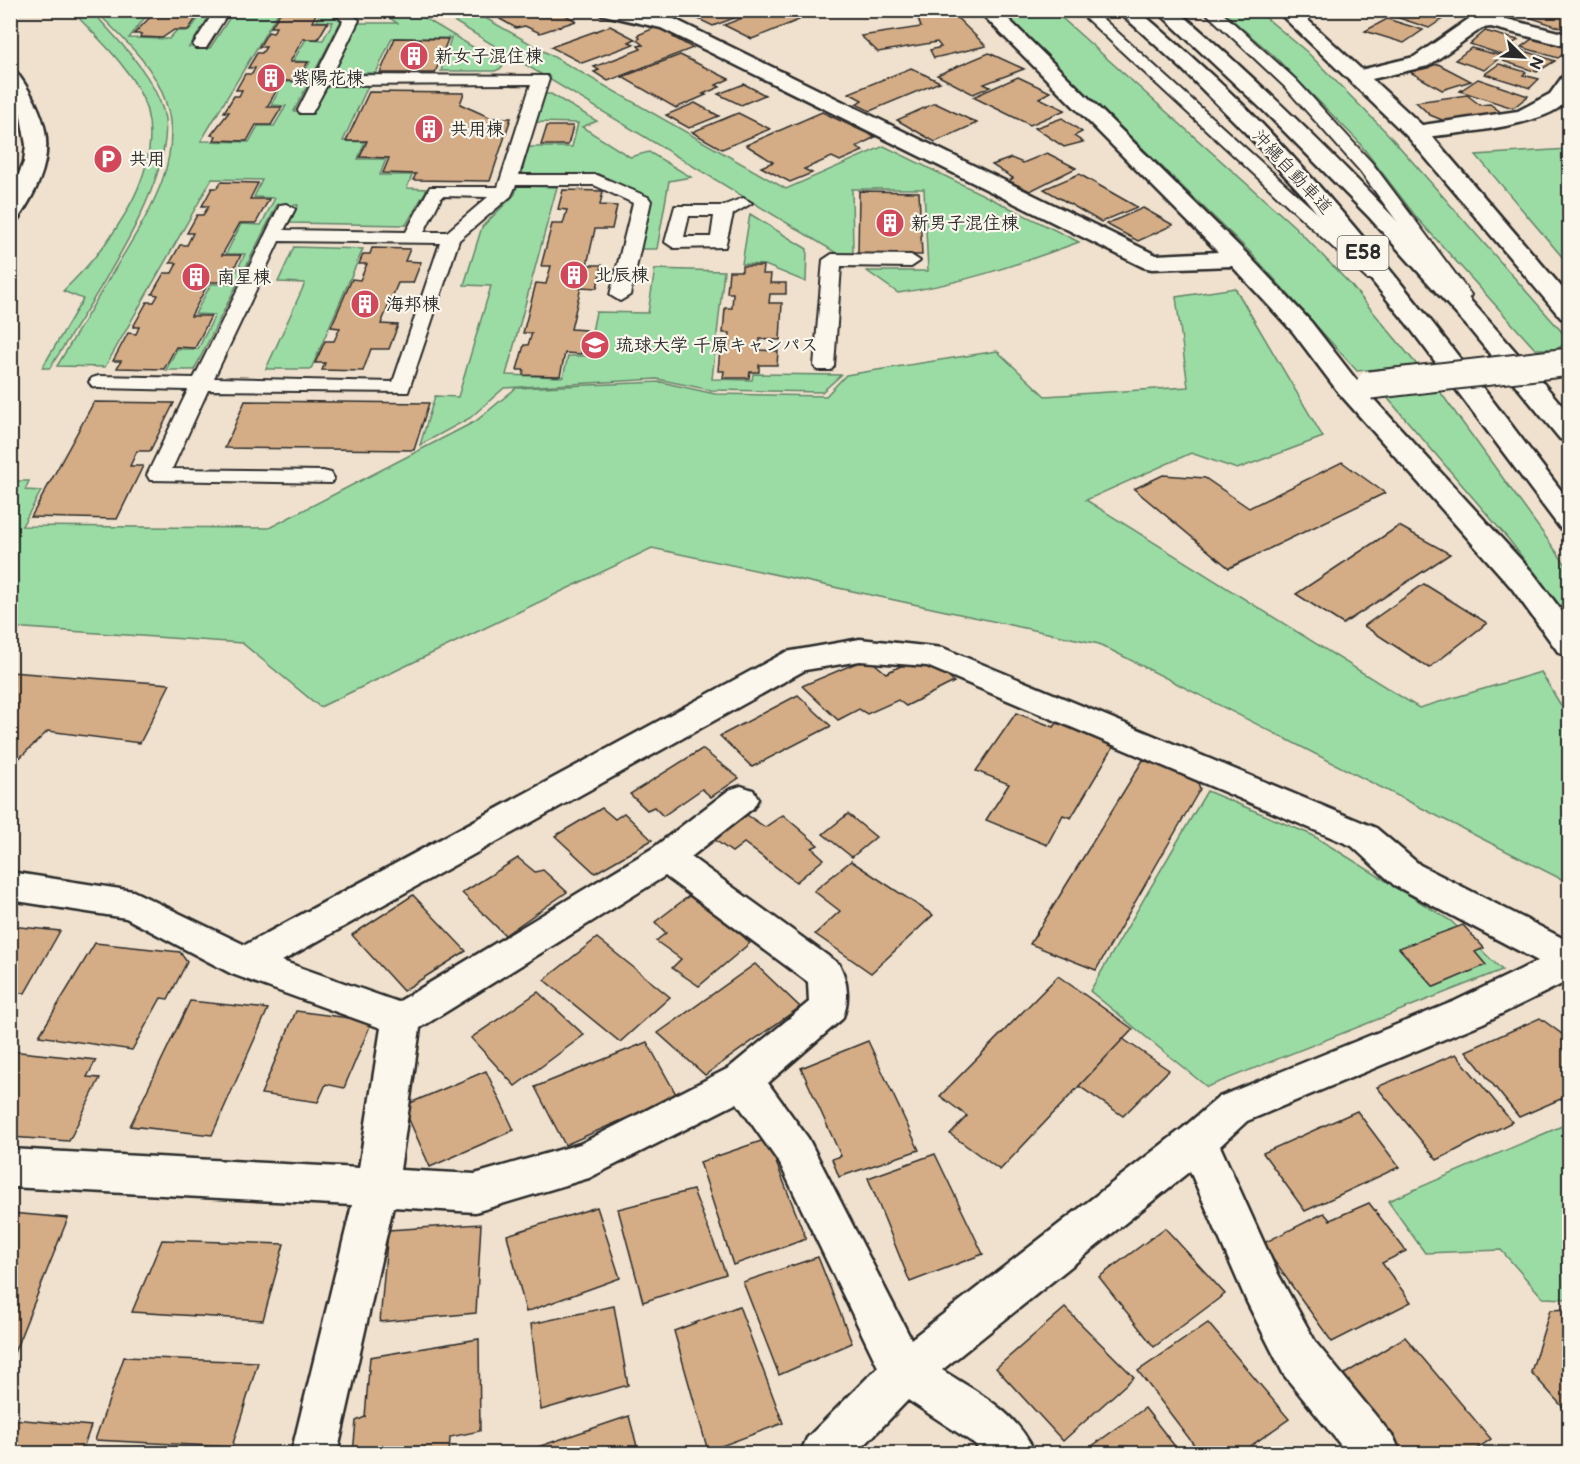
<svg xmlns="http://www.w3.org/2000/svg" width="1580" height="1464" font-family="'Balsamiq Sans','Klee One',sans-serif">
<rect width="100%" height="100%" fill="#efe1cd"/>
<filter id="ink" filterUnits="userSpaceOnUse"><feTurbulence type="fractalNoise" baseFrequency=".0167" numOctaves="2"/><feDisplacementMap in="SourceGraphic" scale="12" xChannelSelector="R" yChannelSelector="G"/><feConvolveMatrix kernelMatrix="1 2 1 2 8 2 1 2 1" color-interpolation-filters="sRGB"/></filter>
<g filter="url(#ink)">
<g fill="#9bdca5" stroke="#638468" stroke-width="1.5">
<path d="M378 10 413 11 503 65 502 68 495 71H441L451 38H392L376 73H334L358 23H397Z"/>
<path d="M72 11H92C118 41 150 70 163 110 183 174 84 312 50 368H42L83 299 63 291C112 244 178 157 137 87 120 58 95 35 72 11Z"/>
<path d="M96 11H150L129 38 169 39 176 31H189L204 11H214L189 47 210 48 234 11H279L201 141 249 142 258 126H274L286 106 271 105 284 82H299L310 62 293 61 306 39 323 40 333 22 316 21 321 11H329L342 19 294 111H314L327 86H368L343 141 365 142 358 159H386L380 175H412L407 188 427 189 406 225 290 223 298 205H277L194 370H166L177 349H198L215 315 195 314 211 284H230L245 254H226L241 224 261 225 275 198 254 197 262 180 212 179 105 367 57 366C76 335 94 304 113 272 143 221 187 162 165 100 153 64 121 37 96 11Z"/>
<path d="M437 11H473L786 189 884 146 1079 242C1019 264 961 284 898 293L867 271H928L924 189H852L853 253 838 254Z"/>
<path d="M1001 11H1054L1295 227 1350 284 1417 365 1357 371 1251 253Z"/>
<path d="M1222 11H1258L1307 52 1389 135 1569 340 1557 349H1535L1417 218 1357 140 1273 55Z"/>
<path d="M544 94H551L597 121 582 127 630 157 649 152 691 177 669 181 657 249H640L649 201 621 187 526 175 522 172 529 147H572L578 123 535 122Z"/>
<path d="M1569 149H1570L1569 265 1476 155Z"/>
<path d="M517 186 557 187 506 375 563 377 568 356H587L596 312 648 313 655 269 724 271 712 379 752 380 753 374 841 375 822 392 711 390 657 379 504 388 470 418 420 445 435 396 458 397 491 286 464 285 482 227 515 194Z"/>
<path d="M750 214 807 249 806 282 765 265 742 264Z"/>
<path d="M294 247 363 249 311 369H266L305 283 278 282Z"/>
<path d="M1235 288 1323 437 1237 469 1191 453 1086 500 1419 708 1541 672 1569 719V883L1099 644 652 548 320 707 242 643 11 627V481H29L25 490 41 491 22 526 269 528 476 421 516 388 661 382 715 394 826 396 846 375 997 351 1045 396 1188 387 1176 297Z"/>
<path d="M1438 389 1569 569V619L1510 541 1385 395Z"/>
<path d="M1207 791 1312 835 1451 921 1502 970 1207 1087 1090 991Z"/>
<path d="M1569 1123V1299L1543 1298 1501 1250 1425 1253 1388 1201Z"/>
</g>
<g fill="#d4ad86" stroke="#2b2b2b" stroke-width="1.5">
<path d="M152 10H202L188 30H174L162 38 140 37 142 34H134L154 13Z"/>
<path d="M285 10H318L312 22H328L318 39H303L290 62H308L297 81H282L267 107H282L271 125H256L247 141 214 140 216 136 211 135 229 112H224L234 96H239L242 90H236L245 74H252L255 68H248L257 53H262L266 47H259L268 32 273 33 276 27H271L280 13Z"/>
<path d="M498 10H557L576 21 540 33 525 26 516 28 500 19 507 16Z"/>
<path d="M693 10H755L713 26 686 13Z"/>
<path d="M763 10H780L799 20 752 39 724 25Z"/>
<path d="M949 10 986 46 934 58 930 50 941 47 937 42 878 52 861 36 921 27 917 16Z"/>
<path d="M1403 10H1422L1444 18 1429 28 1393 16Z"/>
<path d="M1426 10H1457L1447 17Z"/>
<path d="M1537 10 1570 13V31L1529 17Z"/>
<path d="M1387 19 1423 30 1404 43 1365 31Z"/>
<path d="M661 25 680 34 673 37 693 48 608 81 594 72 599 70 594 67 641 49 638 46 643 45 637 40 640 38 638 35Z"/>
<path d="M610 26 635 39 629 42 634 44 582 63 551 47Z"/>
<path d="M1485 31 1518 40 1511 45 1517 47 1506 56 1470 44Z"/>
<path d="M1536 36 1570 45V49L1558 58 1521 47Z"/>
<path d="M395 38 448 39 435 73H380Z"/>
<path d="M1471 48 1502 56 1484 70 1455 60Z"/>
<path d="M1519 49 1555 61 1537 72 1503 61Z"/>
<path d="M989 53 1024 69 984 84 990 87 973 94 937 75Z"/>
<path d="M680 55 729 79 716 85 720 87 703 94 706 95 676 108 622 77Z"/>
<path d="M1438 64 1471 81 1442 90 1410 72Z"/>
<path d="M1499 64 1526 72 1523 75 1539 79 1530 88 1485 74Z"/>
<path d="M911 68 940 82 870 111 856 104 862 100 849 93Z"/>
<path d="M1018 77 1050 92 1039 98 1065 110 1030 125 973 97Z"/>
<path d="M1478 79 1528 96 1513 108 1460 91Z"/>
<path d="M744 84 765 95 741 105 718 94Z"/>
<path d="M369 92 464 93 460 104 491 118H511L490 181 413 180 416 174 383 173 389 158 360 157 367 141H346Z"/>
<path d="M1467 95 1480 105 1490 104 1502 113 1447 122 1430 115 1416 102Z"/>
<path d="M695 103 719 116 689 128 666 115Z"/>
<path d="M935 103 977 123 935 142 897 120Z"/>
<path d="M822 112 875 137 856 147 863 151 840 161 832 157 804 169 812 173 790 182 761 167 773 162 746 145Z"/>
<path d="M738 113 770 129 722 149 692 132Z"/>
<path d="M1062 118 1082 132 1074 136 1083 142 1064 147 1035 128Z"/>
<path d="M547 126H573L568 145H541Z"/>
<path d="M1047 153 1076 168 1030 191 1009 181 1013 178 992 165 1011 158 1023 163Z"/>
<path d="M1079 174 1137 207 1101 222 1044 189Z"/>
<path d="M221 182 258 183 250 199H269L256 223H240L222 255H241L227 282H209L191 316H211L195 348 176 347 164 369 117 368 121 361H113L128 333 136 334 139 327H133L147 302H154L158 295 152 294 164 273H172L177 263H170L180 245H187L193 233H187L197 215H203L209 206H202L212 188H217Z"/>
<path d="M563 190 603 191 600 205 617 206 612 229H595L587 265H602L597 288 581 287 571 329 586 330 581 354 565 353 560 376 523 375 524 370H517L524 345H528L532 333H523L536 283 546 284 551 266H541L552 224H563L567 210 558 209Z"/>
<path d="M859 191 919 192 922 255 858 254Z"/>
<path d="M1143 208 1173 225 1138 241 1106 224Z"/>
<path d="M372 248 410 249 405 261 421 262 413 283H398L381 324 398 325 389 349H371L363 371 322 370 325 363H315L325 341H334L340 328 331 327 352 279 360 280 367 264H359L363 254H370Z"/>
<path d="M742 266H763L762 274H771L770 283H786V294H770L769 303H782L780 340 760 339 759 350 778 351 777 365H759V372H750L749 378H723L724 371H718L720 350H728L730 333H723L725 308H732L733 293H727L729 271H742Z"/>
<path d="M245 401 429 403 414 450 225 448Z"/>
<path d="M94 402 174 403 150 451H137L130 466H143L117 519 31 517Z"/>
<path d="M1342 462 1385 493 1229 568 1134 489 1163 475 1205 478 1249 508Z"/>
<path d="M1399 526 1450 554 1343 624 1296 594Z"/>
<path d="M1424 584 1487 623 1429 668 1364 626Z"/>
<path d="M922 656 954 682 906 706 898 700 867 714 859 709 838 720 802 686 868 658 886 673Z"/>
<path d="M10 672 170 684 140 743 48 731 10 767Z"/>
<path d="M798 695 831 726 752 767 720 736Z"/>
<path d="M1016 713 1054 727 1057 723 1115 744 1071 818 1063 815 1047 845 986 820 1009 784 976 771Z"/>
<path d="M702 749 739 778 711 797 702 789 663 816 654 807 647 810 630 794Z"/>
<path d="M1143 760 1197 779 1200 789 1096 970 1030 944Z"/>
<path d="M602 808 615 819 624 813 652 840 595 873 555 836Z"/>
<path d="M848 814 876 837 852 857 823 834Z"/>
<path d="M747 815 765 827 783 815 818 845 812 848 824 859 796 882 744 843 732 852 715 840Z"/>
<path d="M518 858 535 872 543 870 567 892 505 935 462 893Z"/>
<path d="M851 861 933 915 871 973 815 934 840 911 814 891Z"/>
<path d="M413 895 466 951 403 991 352 935Z"/>
<path d="M689 896 699 903 704 900 745 931 741 934 750 943 699 986 672 968 681 959 656 941 666 933 655 922Z"/>
<path d="M1463 925 1484 948 1475 952 1486 965 1434 987 1399 948Z"/>
<path d="M10 926 60 931 25 993 10 992Z"/>
<path d="M597 938 670 997 620 1042 544 980Z"/>
<path d="M95 943 180 952 187 962 168 999 161 998 132 1050 39 1036Z"/>
<path d="M755 964 800 1007 705 1075 658 1033Z"/>
<path d="M1058 976 1133 1029 1000 1170 950 1134 967 1116 940 1096Z"/>
<path d="M538 992 584 1035 515 1086 471 1038Z"/>
<path d="M190 1001 268 1009 212 1135 130 1126Z"/>
<path d="M296 1011 372 1021 344 1088 326 1084 318 1102 261 1094Z"/>
<path d="M1540 1018 1570 1040V1047L1564 1050 1570 1057V1095L1519 1117 1466 1051Z"/>
<path d="M1123 1039 1169 1070 1123 1116 1079 1086Z"/>
<path d="M868 1041 919 1150 839 1177 832 1159 841 1156 801 1068Z"/>
<path d="M647 1042 677 1096 565 1145 535 1087Z"/>
<path d="M10 1051 96 1060 87 1077 100 1078 69 1141 10 1137Z"/>
<path d="M1456 1054 1512 1122 1437 1160 1377 1087Z"/>
<path d="M486 1071 514 1130 430 1167 403 1106Z"/>
<path d="M1357 1111 1399 1167 1305 1211 1263 1153Z"/>
<path d="M767 1139 806 1239 733 1265 700 1162Z"/>
<path d="M935 1154 983 1254 910 1282 868 1178Z"/>
<path d="M693 1190 726 1274 643 1302 618 1209Z"/>
<path d="M1369 1203 1406 1251 1382 1263 1411 1302 1332 1342 1262 1244 1324 1213 1330 1220Z"/>
<path d="M597 1207 620 1278 526 1312 507 1235Z"/>
<path d="M11 1213 68 1218 10 1363V1214Z"/>
<path d="M481 1224 476 1313 380 1322 388 1230Z"/>
<path d="M1165 1228 1225 1294 1154 1347 1099 1277Z"/>
<path d="M162 1240 284 1244 263 1320 132 1312Z"/>
<path d="M818 1257 852 1343 779 1375 743 1282Z"/>
<path d="M614 1306 628 1385 541 1410 531 1324Z"/>
<path d="M739 1306 783 1423 708 1451 674 1331Z"/>
<path d="M1065 1308 1134 1377 1063 1441 996 1368Z"/>
<path d="M1570 1309V1415L1531 1372 1550 1310Z"/>
<path d="M1208 1323 1289 1419 1239 1454H1201L1138 1371Z"/>
<path d="M1405 1337 1491 1439 1469 1454H1397L1338 1378Z"/>
<path d="M479 1339 480 1431 450 1437 449 1454H353L356 1421 365 1417 370 1357Z"/>
<path d="M124 1357 258 1362 232 1447 95 1440Z"/>
<path d="M1145 1408 1181 1454H1081Z"/>
<path d="M629 1416 639 1454H517Z"/>
<path d="M13 1419 91 1426 81 1454H10Z"/>
</g>
<g fill="none" stroke-linecap="round" stroke-linejoin="round">
<g stroke="#2b2b2b" stroke-width="4">
<g id="lane">
<path d="M215 10H230L206 48H196L193 45Z"/>
<path d="M330 10H347L359 20 332 75 547 76 549 79 519 175H597L648 197 651 201 630 295 620 301 610 295 633 203 594 185H516L511 196 459 240 408 392 208 390 172 469 323 471 331 473 334 478 331 483 150 480 147 475 188 390 99 388 92 386 89 382 92 378 99 376 194 378 280 205 286 204 295 209 284 230 406 232 430 187H498L531 84 327 85 312 113H300L298 110 343 21ZM442 196 488 197 447 232H424ZM279 241 440 243 393 382 214 378Z"/>
<path d="M1077 10H1093L1381 271 1383 275 1381 279H1367Z"/>
<path d="M1203 10H1219L1296 80 1372 163 1471 295 1468 299H1454L1360 171 1284 86Z"/>
<path d="M743 198 752 203 733 214 725 247 674 248 665 242 675 206H722ZM689 216H714L711 237H684Z"/>
<path d="M832 254 911 255 920 261 911 267 841 266 834 366 831 370H817L814 366 823 260Z"/>
</g>
</g>
<g stroke="#2b2b2b" stroke-width="5">
<g id="street">
<path d="M598 10H636L674 19 1156 255 1218 252 978 10H999L1246 253 1311 322 1357 381 1533 573 1570 622V656L1559 653 1511 587 1339 393 1293 332 1232 266 1152 269 1143 267 661 28 600 14Z"/>
<path d="M1491 15 1570 35V47L1491 27 1482 28 1428 66 1359 82 1352 80 1349 76 1352 72 1414 57 1470 18Z"/>
<path d="M1570 74C1570 81 1571 91 1569 97 1555 127 1448 134 1416 138L1408 137 1405 132 1408 127 1416 126 1518 111 1550 94 1563 76Z"/>
<path d="M860 639 943 648 1376 828 1420 865 1570 942V980L1483 1023 1247 1121 1220 1146 1277 1272 1316 1343 1394 1438 1401 1454H1348L1284 1375 1247 1302 1190 1171 942 1370C978 1393 1018 1412 1035 1454H982L975 1444 908 1400 856 1454H800L807 1438 878 1367 780 1164 737 1103 589 1178 475 1212 393 1207 337 1454H291L352 1205 10 1187V1149L359 1168 381 1028 232 974 126 918 10 900V872L133 891 245 945 786 652ZM860 661 927 666 1352 846 1394 885 1538 961 1455 1001 1219 1097 1183 1128 911 1339 808 1138 768 1083 842 1019C850 1002 848 981 839 964L691 857 753 808 758 799 753 790 741 786 729 790 653 848 398 1002 282 961 805 670ZM665 876 808 982 809 1002 729 1068 580 1144 475 1174 400 1170 420 1028Z"/>
</g>
</g>
<g stroke="#2b2b2b" stroke-width="5">
<g id="secondary">
<path d="M1276 10H1297L1424 127 1570 297V320L1561 318 1408 137Z"/>
<path d="M10 71 17 73C56 126 56 164 18 219L10 221V195L24 162 26 145 20 111 10 92Z"/>
</g>
</g>
<g stroke="#2b2b2b" stroke-width="5">
<g id="highway">
<path d="M1117 10H1138C1180 46 1221 82 1259 121 1373 239 1470 372 1570 502V531L1560 528 1407 324 1300 192 1243 130 1183 70Z"/>
<path d="M1156 10H1177C1320 134 1448 270 1570 415V441L1560 439 1467 326 1369 217 1266 113Z"/>
</g>
</g>
<use href="#lane" fill="#fbf7ec" fill-rule="evenodd"/>
<use href="#street" fill="#fbf7ec" fill-rule="evenodd"/>
<use href="#secondary" fill="#fbf7ec" fill-rule="evenodd"/>
<use href="#highway" fill="#fbf7ec" fill-rule="evenodd"/>
<g stroke="#2b2b2b" stroke-width="31" stroke-linecap="butt">
<path id="street-bridge" d="M1370 385 1570 362"/>
</g>
<use href="#street-bridge" stroke="#fbf7ec" stroke-width="27"/>
</g>
</g>
<defs>
<g id="building-disc" transform="scale(1.5)"><circle r="9.5" fill="#d1495b" stroke="#fbf7ec"/><path d="M-4-6H4V6H1V3H-1V6H-4ZM-2.5-4.3h1.7v1.8h-1.7ZM.8-4.3h1.7v1.8H.8ZM-2.5-1h1.7V.8h-1.7ZM.8-1h1.7V.8H.8Z" fill="#fff"/></g>
<g id="parking-disc" transform="scale(1.5)"><circle r="9.5" fill="#d1495b" stroke="#fbf7ec"/><path d="M-3.5-5.5H1a3.5 3.5 0 0 1 0 7H-1V5.5H-3.5ZM-1-3.4V-.6H.8a1.4 1.4 0 0 0 0-2.8Z" fill="#fff"/></g>
<g id="university-disc" transform="scale(1.5)"><circle r="9.5" fill="#d1495b" stroke="#fbf7ec"/><path d="M0-5L7-2L0 1L-7-2ZM-4 1L0 2.5L4 1V4Q0 6-4 4Z" fill="#fff"/></g>
</defs>
<g fill-rule="evenodd">
<use href="#building-disc" x="414" y="56"/>
<use href="#building-disc" x="271" y="78"/>
<use href="#building-disc" x="429" y="129"/>
<use href="#parking-disc" x="108" y="159"/>
<use href="#building-disc" x="890" y="223"/>
<use href="#building-disc" x="574" y="275"/>
<use href="#building-disc" x="196" y="277"/>
<use href="#building-disc" x="365" y="304"/>
<use href="#university-disc" x="595" y="345"/>
</g>
<g text-anchor="middle" dominant-baseline="central" stroke-width="4.5" stroke-linejoin="round" paint-order="stroke">
<g font-size="18" font-weight="bold" fill="#2b2b2b" stroke="#fbf7ec" text-anchor="start">
<text x="435" y="56">新女子混住棟</text>
<text x="292" y="78">紫陽花棟</text>
<text x="450" y="129">共用棟</text>
<text x="129" y="159">共用</text>
<text x="911" y="223">新男子混住棟</text>
<text x="595" y="275">北辰棟</text>
<text x="217" y="277">南星棟</text>
<text x="386" y="304">海邦棟</text>
<text x="616" y="345">琉球大学 千原キャンパス</text>
</g>
<g font-size="18" fill="#2b2b2b" stroke="#fbf7ec">
<text transform="translate(1292 172) rotate(47)">沖縄自動車道</text>
</g>
<rect fill="#fbf7ec" stroke="#696865" stroke-width="1.5" x="1337.5" y="236" width="51" height="34" rx="4.5"/>
<g font-size="20" font-weight="bold" fill="#2b2b2b">
<text x="1363" y="253">E58</text>
</g>
</g>
<rect width="1580" height="1464" fill="none" stroke="#fbf7ec" stroke-width="36"/>
<rect x="18" y="18" width="1544" height="1428" fill="none" stroke="#2b2b2b" stroke-width="2" filter="url(#ink)"/>
<g transform="translate(1523 57) rotate(114)" stroke="#fbf7ec" stroke-width="4.5" paint-order="stroke">
<path d="M0-4.5L10 22L0 15L-10 22Z" fill="#2b2b2b"/>
<text y="-9" font-size="16" font-weight="bold" text-anchor="middle" fill="#2b2b2b">N</text>
</g>
</svg>
